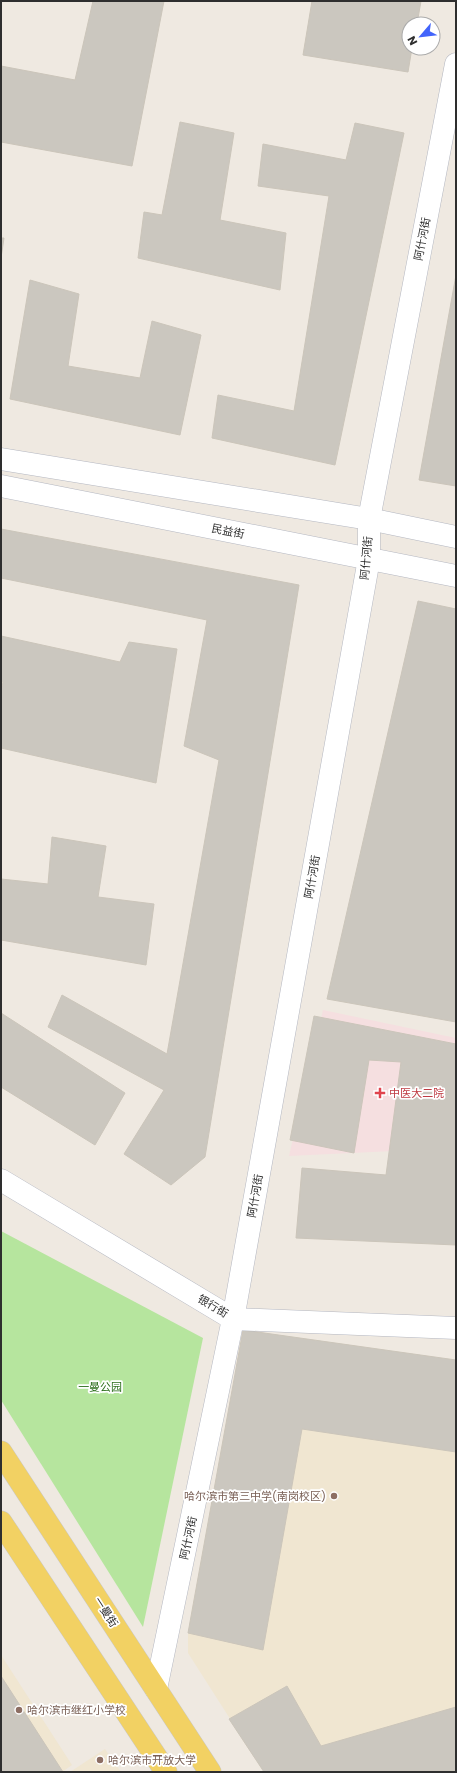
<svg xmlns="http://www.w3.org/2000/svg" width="457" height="1773" font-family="Poppins,'Noto Sans SC',sans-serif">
<rect width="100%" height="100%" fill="#efe9e1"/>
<g fill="#f0e6d1">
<path d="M243 1330 456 1360V1772H264L188 1653V1633Z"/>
<path d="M1 1655 72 1765 62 1772H1Z"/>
<path d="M105 1749 121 1772H70Z"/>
</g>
<path fill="#f5dfe0" d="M323 1010 456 1038V1148L289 1156Z"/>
<path fill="#b6e59e" d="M1 1231 203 1338 143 1627 1 1400Z"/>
<g fill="#cbc7bf" stroke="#cbc5ba">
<path d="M93 1H164L132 166 1 142V66L75 80Z"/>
<path d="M312 1H421L417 24H409V48H412L408 72 303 55Z"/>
<path d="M180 122 234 133 220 220 286 233 280 290 138 258 144 212 162 215Z"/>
<path d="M355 123 404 133 335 465 212 438 218 395 294 411 329 196 258 186 263 144 346 160Z"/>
<path d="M1 238H4L1 258Z"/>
<path d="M456 275V486L419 480Z"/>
<path d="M30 280 79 294 68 366 140 378 152 321 201 335 180 435 10 399Z"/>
<path d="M1 529 299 585 205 1157 171 1185 124 1154 164 1090 48 1027 62 995 167 1054 219 760 184 746 207 620 1 578Z"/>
<path d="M418 601 456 609V1022L327 999Z"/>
<path d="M1 636 120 662 129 642 177 649 156 783 1 748V691L3 682 1 681Z"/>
<path d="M52 837 106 846 98 897 154 904 146 965 1 940V879L48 884Z"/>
<path d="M1 1013 125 1093 95 1145 1 1087Z"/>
<path d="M314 1016 456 1044V1245L296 1238 302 1168 386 1175 401 1062 369 1060 354 1153 290 1140Z"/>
<path d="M243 1330 456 1360V1452L302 1429 263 1650 188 1633Z"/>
<path d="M1 1676 63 1772H1Z"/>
<path d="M287 1686 321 1746 456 1707V1771L264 1772 229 1719Z"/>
</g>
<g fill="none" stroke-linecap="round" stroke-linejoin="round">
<g stroke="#b4b7c1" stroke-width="23">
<g id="secondary">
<path d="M1 459 369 519 456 537"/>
<path d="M1 486 456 576"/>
<path d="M1 1180 233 1319 456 1328"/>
<path d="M156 1689 233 1319 369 559V519L456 64"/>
</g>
</g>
<g stroke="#c9c9c9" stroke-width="23">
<g id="primary">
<path d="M1 1452 210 1772"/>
<path d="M1 1522 166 1772"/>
</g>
</g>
<use href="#secondary" stroke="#fff" stroke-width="22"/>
<use href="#primary" stroke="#f2d163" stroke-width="22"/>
</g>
<path fill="#e0444e" stroke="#fff" stroke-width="1.5" d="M378 1087h4v4h4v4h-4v4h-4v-4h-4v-4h4z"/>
<g fill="#8d6e63" stroke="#fff" stroke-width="1.5">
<circle cx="334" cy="1496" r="4"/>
<circle cx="19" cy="1710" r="4"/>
<circle cx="100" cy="1760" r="4"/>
</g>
<g text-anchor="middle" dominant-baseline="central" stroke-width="3.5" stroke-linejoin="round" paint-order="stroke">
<g font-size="11" fill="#2e2e2e" stroke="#fff">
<text transform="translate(422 239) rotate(-79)">阿什河街</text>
<text transform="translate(228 531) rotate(11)">民益街</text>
<text transform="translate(366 558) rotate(-85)">阿什河街</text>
<text transform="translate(312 877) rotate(-80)">阿什河街</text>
<text transform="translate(255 1196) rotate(-80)">阿什河街</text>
<text transform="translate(213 1306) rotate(31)">银行街</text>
<text transform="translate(188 1538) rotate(-78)">阿什河街</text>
<text transform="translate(106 1612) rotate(57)">一曼街</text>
</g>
<g font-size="11" fill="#be3a42" stroke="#fff" text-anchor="start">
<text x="389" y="1093">中医大二院</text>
</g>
<g font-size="11" fill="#2c6e1b" stroke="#fff">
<text x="100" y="1387">一曼公园</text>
</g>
<g font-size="11" fill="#785e54" stroke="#fff" text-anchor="start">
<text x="326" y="1496" text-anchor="end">哈尔滨市第三中学(南岗校区)</text>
<text x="27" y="1710">哈尔滨市继红小学校</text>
<text x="108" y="1760">哈尔滨市开放大学</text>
</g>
</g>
<rect width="457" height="1773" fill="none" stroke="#2e2e2e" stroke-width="4"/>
<g transform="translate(421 36) rotate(242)"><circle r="19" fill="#ffffff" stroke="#ababab"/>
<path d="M0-3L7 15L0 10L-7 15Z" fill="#4264fb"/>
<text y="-6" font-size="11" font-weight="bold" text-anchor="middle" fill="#2e2e2e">N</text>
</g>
</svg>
